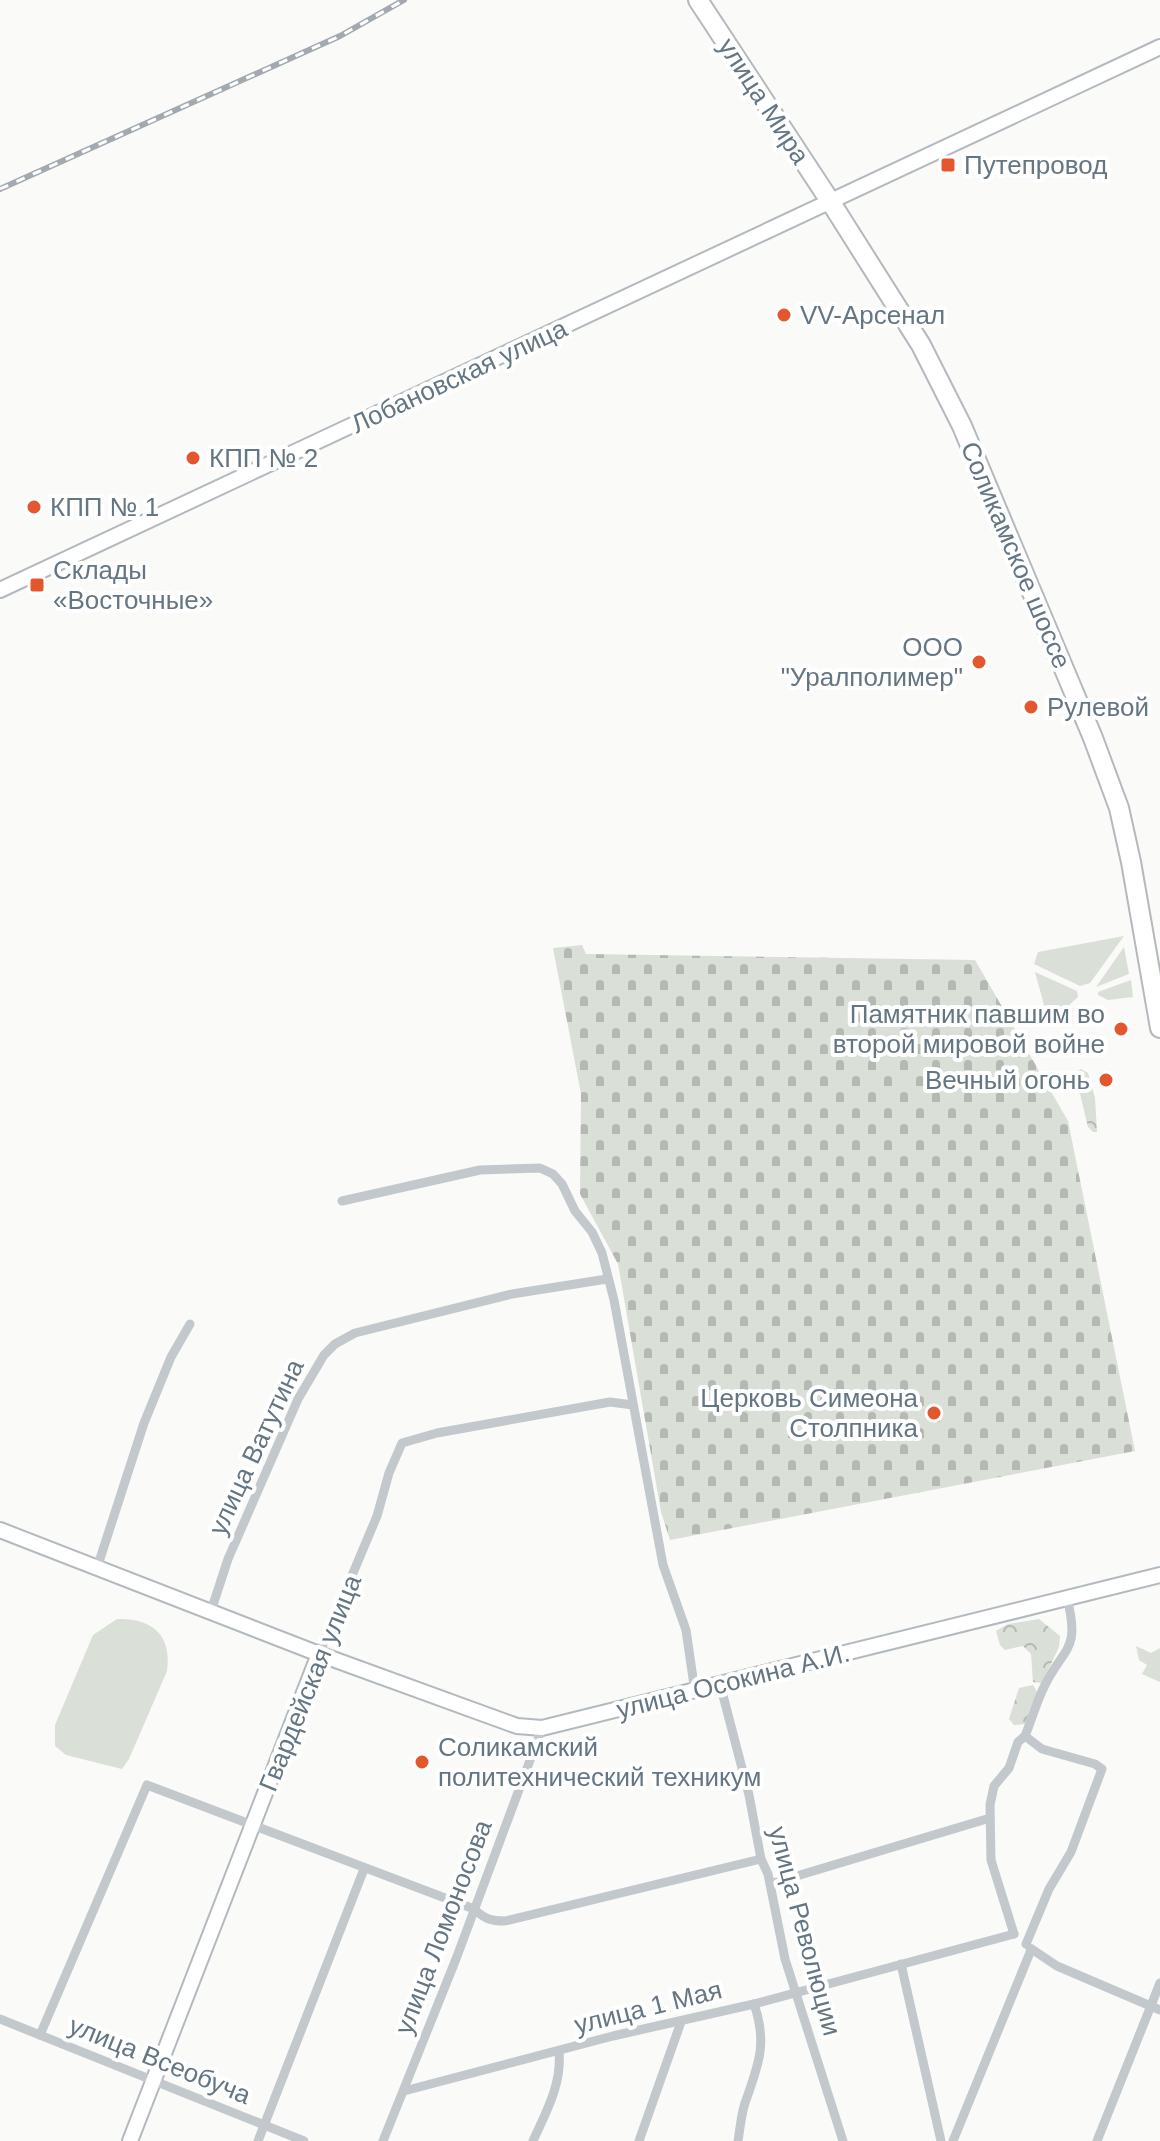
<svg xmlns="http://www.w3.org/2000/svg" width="1160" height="2141" font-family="Helvetica,sans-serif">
<defs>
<pattern id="forest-crowns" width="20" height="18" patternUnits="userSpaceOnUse" patternTransform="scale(2)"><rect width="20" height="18" fill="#dadfd7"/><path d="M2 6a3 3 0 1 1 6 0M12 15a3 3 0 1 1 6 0" fill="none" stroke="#b4b9b4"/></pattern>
<pattern id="cemetery-stones" width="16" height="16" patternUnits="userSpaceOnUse" patternTransform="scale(2)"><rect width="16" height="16" fill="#dadfd7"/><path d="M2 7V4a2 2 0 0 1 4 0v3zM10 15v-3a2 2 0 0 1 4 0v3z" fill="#b4b9b4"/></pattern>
</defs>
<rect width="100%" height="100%" fill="#fafaf8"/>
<g fill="#dadfd7">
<path d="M1124 936 1090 983 1080 986 1034 964 1038 952Z"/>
<path d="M1124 947 1129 974 1096 987Z"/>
<path d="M1035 972 1077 991 1078 997 1049 1023Z"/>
<path d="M1131 980 1133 997 1108 1000 1098 995V992Z"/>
<path d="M117 1619C152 1618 172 1635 167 1671L129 1759 122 1769 66 1755 55 1746V1725L93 1635Z"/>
</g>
<g fill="url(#forest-crowns)">
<path d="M1081 1069 1088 1073 1095 1098 1097 1132H1093L1088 1127 1075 1073Z"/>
<path d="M1039 1619 1060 1636 1059 1647 1042 1683 1033 1682 1031 1654 1023 1646 1005 1650 1000 1645 996 1631 1008 1624Z"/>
<path d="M1136 1646 1151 1653 1160 1648V1682L1142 1674 1147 1665 1139 1660Z"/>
<path d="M1033 1685 1037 1692C1033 1704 1027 1711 1027 1724L1014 1725 1009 1719 1019 1688Z"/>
</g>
<path fill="url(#cemetery-stones)" d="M582 945 586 954 975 960 1068 1121 1135 1451 670 1540 661 1512 618 1264 580 1194 581 1094 553 948Z"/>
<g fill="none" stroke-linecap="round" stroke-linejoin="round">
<g stroke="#b3babf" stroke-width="18">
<g id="secondary">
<path d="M0 590 1160 47"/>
<path d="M0 1530 319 1654 517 1726 542 1728 1160 1575"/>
<path d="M130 2141 319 1654"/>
</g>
</g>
<g stroke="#b4b9bd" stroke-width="22">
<path id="highway" d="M698 0 830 201 921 345 962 426 1093 738 1119 808 1131 862 1160 1028"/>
</g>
<g stroke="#c3c8cc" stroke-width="9">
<path d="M342 1201 480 1170 540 1168 553 1174 562 1184 575 1211 592 1232 602 1253 614 1300 663 1565 686 1630 695 1692"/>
<path d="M97 1568 144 1423 171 1357 190 1324"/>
<path d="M211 1611 228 1559 298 1399 324 1355 335 1344 355 1333 512 1294 607 1279"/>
<path d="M319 1654 377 1516 389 1473 402 1443 437 1433 610 1402 633 1405"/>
<path d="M720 1684 749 1795 761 1859 768 1874 785 1959 843 2141"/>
<path d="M770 1884 990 1818"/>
<path d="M1014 1934 991 1860 990 1805 994 1786 1009 1768 1018 1742 1025 1736"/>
<path d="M1026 1944 1049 1889 1071 1852 1102 1769 1095 1764 1042 1749 1025 1736C1031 1721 1036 1704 1043 1689 1063 1646 1081 1653 1067 1598"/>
<path d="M1030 1948 1057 1966 1160 2010"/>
<path d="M901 1964 941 2141"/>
<path d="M0 2019 304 2141"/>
<path d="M40 2035 147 1785 474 1909C485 1919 490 1921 505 1921L761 1859"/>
<path d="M404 2091 613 2036 754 2004 1014 1934"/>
<path d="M258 2141 364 1869"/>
<path d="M383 2141 456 1959 542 1728"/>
<path d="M533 2141C546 2112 562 2084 559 2052"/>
<path d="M639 2141 681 2022"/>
<path d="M738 2141C740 2129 741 2115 745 2103 758 2066 768 2044 754 2004"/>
<path d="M953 2141 1031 1950"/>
<path d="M1097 2141 1160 1983"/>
</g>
<use href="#secondary" stroke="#fff" stroke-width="14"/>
<use href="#highway" stroke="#fff" stroke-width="18"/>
<g stroke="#a2aab0" stroke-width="6">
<path id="rail" d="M0 189 340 36 404 0"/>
</g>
<use href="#rail" stroke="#fff" stroke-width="3" stroke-dasharray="9" stroke-linecap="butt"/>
</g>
<g fill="#e4572e" stroke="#fff" stroke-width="3">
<rect x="940" y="157" width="16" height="16" rx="4"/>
<circle cx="784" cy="315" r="8"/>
<circle cx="193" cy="458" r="8"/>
<circle cx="34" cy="507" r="8"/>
<rect x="29" y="577" width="16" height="16" rx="4"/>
<circle cx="979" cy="662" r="8"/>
<circle cx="1031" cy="707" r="8"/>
<circle cx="1121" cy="1029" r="8"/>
<circle cx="1106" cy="1080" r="8"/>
<circle cx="934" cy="1413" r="8"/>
<circle cx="422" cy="1762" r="8"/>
</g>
<g text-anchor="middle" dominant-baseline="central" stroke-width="8" stroke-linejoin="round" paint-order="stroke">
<g font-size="26" fill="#657683" stroke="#fff">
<text transform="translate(764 101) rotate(57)">улица Мира</text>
<text transform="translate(459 376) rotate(-25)">Лобановская улица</text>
<text transform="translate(1016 555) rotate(67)">Соликамское шоссе</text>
<text transform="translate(256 1447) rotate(-65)">улица Ватутина</text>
<text transform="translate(733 1681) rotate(-14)">улица Осокина А.И.</text>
<text transform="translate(310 1683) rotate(-68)">Гвардейская улица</text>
<text transform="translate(443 1927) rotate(-69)">улица Ломоносова</text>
<text transform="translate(805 1931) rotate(75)">улица Революции</text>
<text transform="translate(648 2007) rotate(-14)">улица 1 Мая</text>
<text transform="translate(160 2060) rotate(22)">улица Всеобуча</text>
</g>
<g font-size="26" fill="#657683" stroke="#fff" text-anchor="start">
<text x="964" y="165">Путепровод</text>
<text x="800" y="315">VV-Арсенал</text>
<text x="209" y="458">КПП № 2</text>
<text x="50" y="507">КПП № 1</text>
<text x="53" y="570">Склады<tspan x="53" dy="30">«Восточные»</tspan></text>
<text x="963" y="647" text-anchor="end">OOO<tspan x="963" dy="30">"Уралполимер"</tspan></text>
<text x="1047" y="707">Рулевой</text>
<text x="1105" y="1014" text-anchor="end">Памятник павшим во<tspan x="1105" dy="30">второй мировой войне</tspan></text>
<text x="1090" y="1080" text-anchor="end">Вечный огонь</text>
<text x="918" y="1398" text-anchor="end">Церковь Симеона<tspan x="918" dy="30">Столпника</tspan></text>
<text x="438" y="1747">Соликамский<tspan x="438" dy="30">политехнический техникум</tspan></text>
</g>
</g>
</svg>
